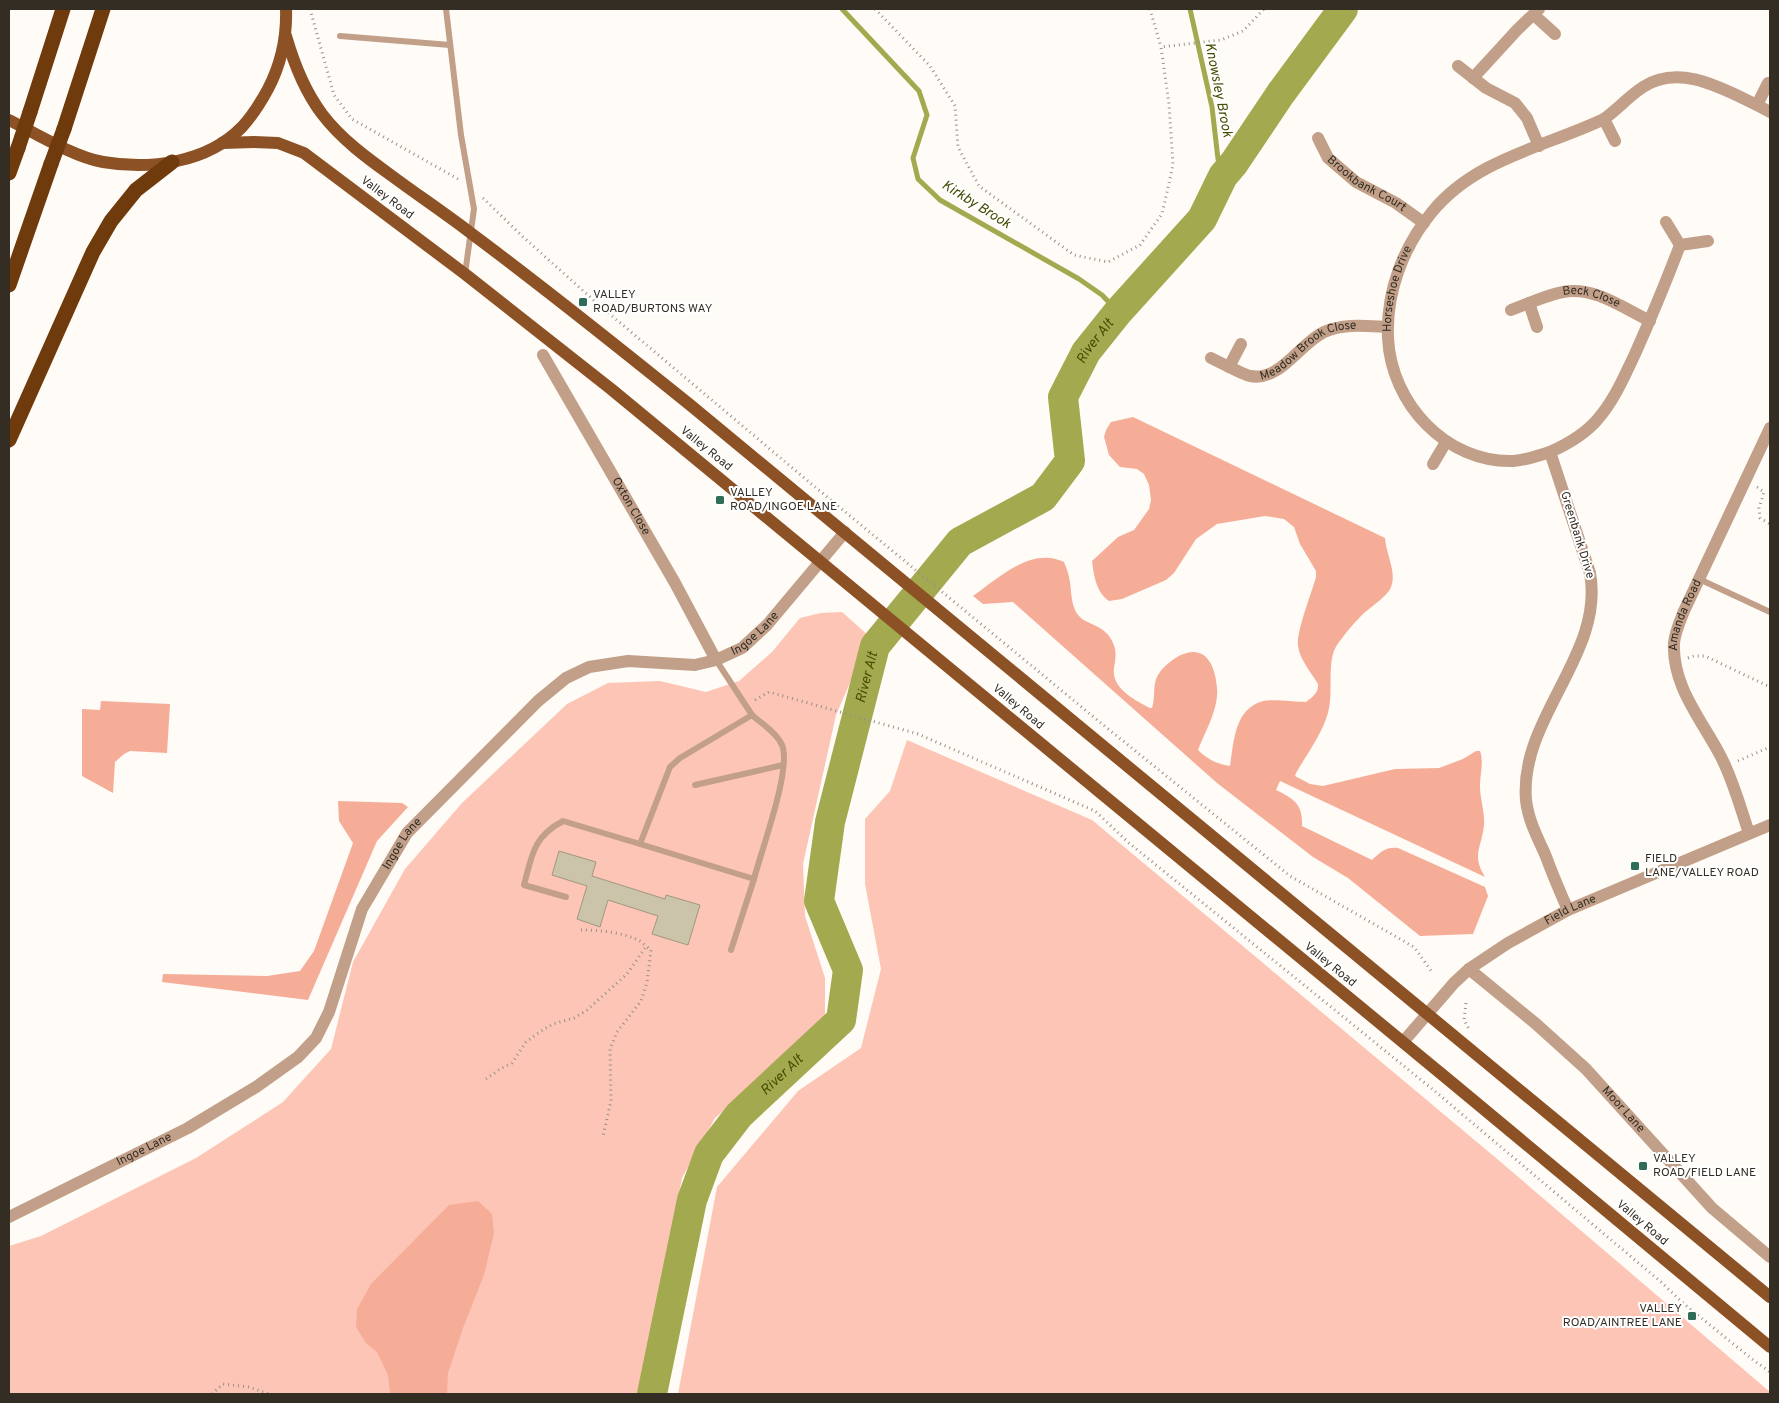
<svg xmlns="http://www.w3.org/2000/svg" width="1779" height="1403" font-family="Overpass,sans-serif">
<rect width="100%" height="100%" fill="#fffbf6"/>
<g fill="#fdc5b5">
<path d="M842 612 870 637 836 715 803 864 805 916 825 978V1021L784 1060 715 1118 682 1178 665 1271 638 1394H9V1246L41 1236 196 1158 283 1102 331 1049 353 962 405 869 462 803 567 704 608 683 660 681 706 692 739 681 772 652 800 618 821 613Z"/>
<path d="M907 740 1092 820 1496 1158 1770 1392V1394H678L717 1187 798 1091 861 1048 881 969 865 884V819L890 791Z"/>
</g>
<g fill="#f6ad97">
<path d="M1133 417 1385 538C1386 554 1397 572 1391 587 1388 596 1369 608 1361 616 1353 624 1344 635 1337 645 1326 661 1334 693 1328 713 1322 734 1307 754 1296 773L1295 776 1310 784 1323 786 1395 769 1439 768 1463 759 1476 751H1480C1484 762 1480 774 1480 786 1480 799 1485 812 1484 825 1482 847 1471 855 1485 877L1280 781 1276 790C1294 799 1303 804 1302 826L1372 860C1381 852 1385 847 1398 848L1485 887 1488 896 1473 934 1420 936 1348 878 1313 857 1217 783 1013 602 983 604 973 596C998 578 1032 546 1064 562 1066 567 1068 572 1069 577 1072 590 1070 607 1080 617 1088 625 1103 625 1111 639 1117 649 1116 657 1114 668 1111 688 1135 700 1150 708H1152C1156 696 1152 685 1158 675 1162 668 1168 663 1174 659 1202 641 1215 661 1217 688 1219 709 1205 731 1198 750 1207 759 1217 764 1230 766 1234 742 1234 709 1263 701 1273 699 1295 702 1306 702 1312 697 1319 693 1318 684 1311 672 1300 660 1298 646 1296 632 1312 592 1316 577V571L1300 544 1294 527 1284 519 1265 516 1217 524 1196 539 1174 573 1166 580 1122 599 1109 601C1096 592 1094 576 1092 561L1118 537 1134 530 1149 509 1151 500 1149 485 1144 474 1137 469 1120 467 1109 455 1104 437 1106 430 1111 422Z"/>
<path d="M101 701 170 704 167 753 130 751 124 754 115 762 113 793 82 776V709L100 710Z"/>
<path d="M338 801 402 803 408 807 377 841 308 1000 162 982 163 974 267 976 300 971 314 951 353 843 339 821Z"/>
<path d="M478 1201 492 1214 494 1233 484 1275 463 1328 448 1373 447 1394H390L388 1375 377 1352 366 1343 356 1327 357 1309 371 1284 449 1205Z"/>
</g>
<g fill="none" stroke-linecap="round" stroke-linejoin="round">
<g stroke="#a3a94e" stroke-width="5">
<path d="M842 9 919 91 927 115 913 158 918 179 940 200 1079 279 1102 295 1118 312"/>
<path d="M1190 9 1212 107 1218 159 1223 176"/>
</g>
<path stroke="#a3a94e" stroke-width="30" id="s1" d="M652 1394 692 1200 709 1154 739 1115 841 1020 848 970 819 901 830 822 875 646 960 542 1043 497 1070 461 1063 397 1086 352 1118 312 1202 219 1223 176 1234 163 1281 93 1343 9"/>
</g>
<path fill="#cbc4aa" stroke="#9f9880" d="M559 851 596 862 592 876 665 899 666 895 700 905 688 945 652 934 658 916 608 900 600 927 577 919 587 886 552 875Z"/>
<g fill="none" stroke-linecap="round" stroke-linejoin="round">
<g stroke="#96918a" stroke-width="3" stroke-dasharray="1 4" stroke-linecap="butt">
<path d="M310 9 334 95 352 119 458 179"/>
<path d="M875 9 930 66 955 106 958 147 979 186 1074 255 1108 262 1140 245 1162 214 1173 165 1169 104 1161 47 1221 40 1243 31 1264 9"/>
<path d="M1150 9 1161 47"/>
<path d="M483 198 522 236 599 305 815 487 1107 728 1290 876 1414 947 1432 972"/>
<path d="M1757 487 1764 492 1759 508 1760 518 1770 524"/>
<path d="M1688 658 1694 656H1705L1770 687"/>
<path d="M755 700 769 692 918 734 1095 811 1129 843 1431 1088 1661 1282 1684 1304 1752 1359 1770 1372"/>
<path d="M1738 761 1770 747"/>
<path d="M581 930C599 930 621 932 638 940 642 942 647 947 651 950L647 983 641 1001 617 1032 610 1049 611 1101 603 1136"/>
<path d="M1466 1003 1464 1020 1469 1029"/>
<path d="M486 1079 500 1069 512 1063 526 1042 541 1031 553 1024 574 1018 587 1010 627 974 645 948"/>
<path d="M212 1394 223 1384 249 1387 269 1394"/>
</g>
<g stroke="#c19f88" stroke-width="6">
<path d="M446 9 461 135 474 209 465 274"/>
<path d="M340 36 450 45"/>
<path d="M1699 579 1770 612"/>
<path d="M752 715C761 723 777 733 782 745 792 769 761 851 754 879"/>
<path d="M695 785 783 765"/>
<path d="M640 844 754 879 731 950"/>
<path d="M566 897 524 885C532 855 533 837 563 821L640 844 670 767 680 758 752 715 716 660"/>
</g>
<g stroke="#c19f88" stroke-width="12">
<path d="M1534 15 1555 34"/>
<path d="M1458 66 1486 88 1515 103 1527 118 1539 146"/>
<path d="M1473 78 1517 30 1539 9"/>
<path d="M1768 83 1757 105 1770 112"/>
<path id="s2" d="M1318 138 1328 158 1356 182 1396 203 1424 223"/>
<path d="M1615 141 1604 119C1618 109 1629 96 1643 87 1680 63 1723 89 1757 105"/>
<path d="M1666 222 1680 245 1708 241"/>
<path id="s3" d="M1529 303C1540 299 1551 294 1563 292 1594 286 1623 308 1650 321"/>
<path d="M1511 310 1529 303 1537 327"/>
<path id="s4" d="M543 355 675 583 716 660"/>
<path d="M1211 358 1229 367 1241 344"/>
<path id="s5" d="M1229 367C1236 370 1243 374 1250 376 1280 382 1299 344 1324 332 1344 323 1366 326 1388 327"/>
<path id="s6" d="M1550 452C1538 456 1526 460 1513 461 1446 463 1391 403 1388 338 1386 292 1403 247 1432 212 1475 159 1545 147 1604 119"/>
<path d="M1433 464 1446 442"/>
<path id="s7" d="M1749 833C1740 807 1733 779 1720 755 1701 719 1672 686 1674 643 1675 632 1680 621 1684 611L1770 428"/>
<path d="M1568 910C1560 892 1552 873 1545 854 1537 837 1528 819 1526 800 1519 718 1605 654 1590 573L1550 452C1568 444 1584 435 1597 420 1614 401 1624 377 1635 354 1651 318 1666 282 1680 245"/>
<path id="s8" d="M1469 969 1535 1023 1586 1069 1712 1208 1770 1257"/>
<path id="s9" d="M1403 1042 1454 983 1469 969 1508 943 1568 910 1770 825"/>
<path id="s10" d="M9 1217 188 1128 256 1087 298 1057 316 1038 329 1012 362 909 407 833 538 701 566 678 589 667 628 661 695 665 716 660 742 648 767 625 845 532"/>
</g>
<g stroke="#8c5124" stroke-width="12">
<path d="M286 36C294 64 304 90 322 114 341 139 367 158 392 176 419 196 446 214 472 234 546 289 617 346 689 404L1770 1297"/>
<path d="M9 120C35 133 74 157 103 162 150 170 207 163 242 127 252 116 261 102 268 89 281 64 287 38 286 9"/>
<path d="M222 143 254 142 278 143 304 153 465 274 611 389 1450 1081 1770 1347"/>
</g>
<g stroke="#6f3a0c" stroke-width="15">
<path d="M30 112 63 9"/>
<path d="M64 129 103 9"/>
<path d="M9 173 18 148"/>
<path d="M9 285 51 164"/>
<path d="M9 440 93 252 111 221 136 190 172 162"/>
</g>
<g stroke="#6f3a0c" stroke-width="15">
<path d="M18 148 30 112"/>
<path d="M51 164 64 129"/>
</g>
</g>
<g fill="#306d59" stroke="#fff" stroke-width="2">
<rect x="578" y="297" width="10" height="10" rx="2.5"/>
<rect x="715" y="495" width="10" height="10" rx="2.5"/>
<rect x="1630" y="861" width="10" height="10" rx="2.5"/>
<rect x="1638" y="1161" width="10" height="10" rx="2.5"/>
<rect x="1687" y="1311" width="10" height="10" rx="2.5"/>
</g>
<g text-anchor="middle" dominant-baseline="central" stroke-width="4" stroke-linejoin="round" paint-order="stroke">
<g font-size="12" fill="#332d24" stroke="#fff">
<text stroke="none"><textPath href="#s2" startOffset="69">Brookbank Court</textPath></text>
<text transform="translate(387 198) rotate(37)">Valley Road</text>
<text stroke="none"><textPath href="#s6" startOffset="282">Horseshoe Drive</textPath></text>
<text stroke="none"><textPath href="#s3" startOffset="65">Beck Close</textPath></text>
<text stroke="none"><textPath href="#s5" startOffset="89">Meadow Brook Close</textPath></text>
<text transform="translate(706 449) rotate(39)">Valley Road</text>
<text stroke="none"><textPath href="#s4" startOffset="175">Oxton Close</textPath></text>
<text transform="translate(1577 535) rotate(73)">Greenbank Drive</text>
<text stroke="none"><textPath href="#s7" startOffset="236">Amanda Road</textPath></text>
<text stroke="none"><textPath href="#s10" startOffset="1006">Ingoe Lane</textPath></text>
<text transform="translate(1018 707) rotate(40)">Valley Road</text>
<text stroke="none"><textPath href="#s10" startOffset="571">Ingoe Lane</textPath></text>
<text stroke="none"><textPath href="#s9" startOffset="216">Field Lane</textPath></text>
<text transform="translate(1330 965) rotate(39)">Valley Road</text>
<text stroke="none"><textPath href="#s8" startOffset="209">Moor Lane</textPath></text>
<text stroke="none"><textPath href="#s10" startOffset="151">Ingoe Lane</textPath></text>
<text transform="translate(1642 1223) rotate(40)">Valley Road</text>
</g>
<g font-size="12" fill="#332d24" stroke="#fff" text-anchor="start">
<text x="593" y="295">VALLEY<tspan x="593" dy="14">ROAD/BURTONS WAY</tspan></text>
<text x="730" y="493">VALLEY<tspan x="730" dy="14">ROAD/INGOE LANE</tspan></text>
<text x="1645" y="859">FIELD<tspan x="1645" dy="14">LANE/VALLEY ROAD</tspan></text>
<text x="1653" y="1159">VALLEY<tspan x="1653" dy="14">ROAD/FIELD LANE</tspan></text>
<text x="1682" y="1309" text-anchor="end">VALLEY<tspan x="1682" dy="14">ROAD/AINTREE LANE</tspan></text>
</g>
<g font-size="14" font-style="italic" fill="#484b02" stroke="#fff">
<text transform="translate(1218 90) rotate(79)">Knowsley Brook</text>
<text transform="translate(976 205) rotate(32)">Kirkby Brook</text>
<text stroke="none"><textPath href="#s1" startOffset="1225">River Alt</textPath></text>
<text stroke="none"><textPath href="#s1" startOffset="790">River Alt</textPath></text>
<text stroke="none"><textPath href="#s1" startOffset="355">River Alt</textPath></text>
</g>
</g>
<rect width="1779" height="1403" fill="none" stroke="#332d24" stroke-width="20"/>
</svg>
